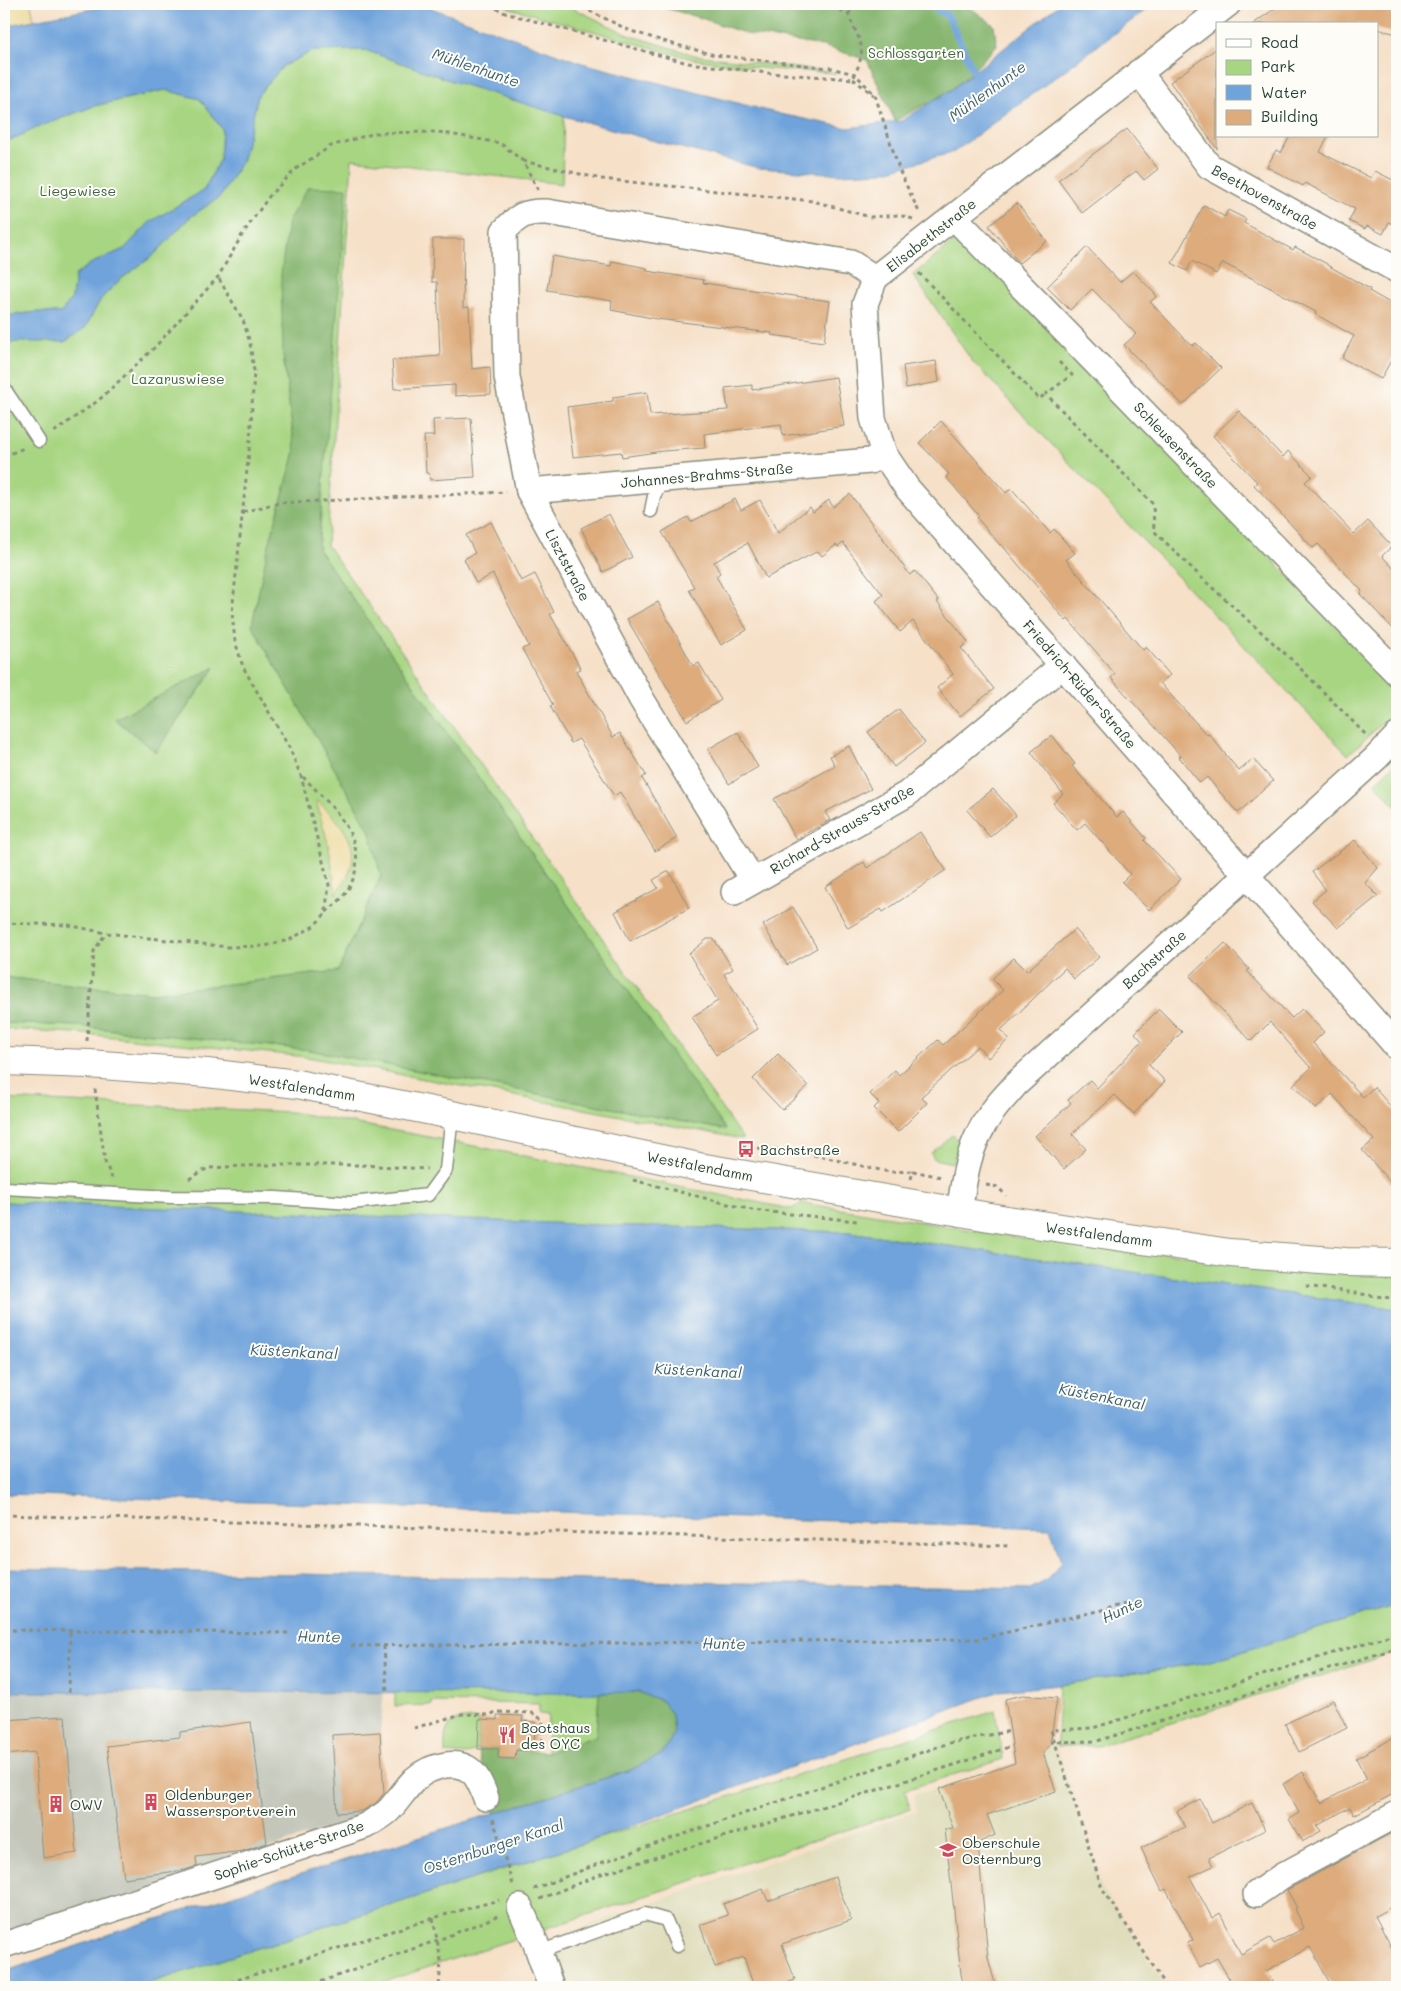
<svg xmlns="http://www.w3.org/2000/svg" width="1401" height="1991" font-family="Mali,sans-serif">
<rect width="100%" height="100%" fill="#fdfcf7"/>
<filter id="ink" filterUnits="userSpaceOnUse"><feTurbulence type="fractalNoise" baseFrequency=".02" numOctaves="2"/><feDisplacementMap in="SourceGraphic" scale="10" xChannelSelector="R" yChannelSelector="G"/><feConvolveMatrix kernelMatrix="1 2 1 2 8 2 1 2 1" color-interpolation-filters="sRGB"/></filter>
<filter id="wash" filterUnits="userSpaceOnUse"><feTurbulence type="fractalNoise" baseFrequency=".0096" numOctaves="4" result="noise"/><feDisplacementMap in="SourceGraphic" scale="20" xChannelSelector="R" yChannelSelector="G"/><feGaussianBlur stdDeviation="1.12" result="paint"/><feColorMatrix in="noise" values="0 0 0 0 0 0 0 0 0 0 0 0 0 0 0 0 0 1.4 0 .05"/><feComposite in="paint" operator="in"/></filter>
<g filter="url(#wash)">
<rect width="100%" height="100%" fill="#f6e0c8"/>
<path fill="#dfddbb" d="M1023 1695 1057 1698 1050 1742H1055L1063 1765 1102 1888 1167 1987H563L548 1939 917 1811 913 1794 939 1789 1015 1763 1005 1699Z"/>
<path fill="#c3c6b9" d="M69 1692H384L380 1732 385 1809 9 1937 4 1891V1693Z"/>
<g fill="#a8d582" stroke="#64895b" fill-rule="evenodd">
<path d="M501 4H564L629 35 694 55 837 73 769 69 692 59 510 8Z"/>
<path d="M365 50 452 81 564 116 562 184 352 159 327 545 743 1139 307 1057 74 1033 4 1029V1023L76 1026 310 1050 726 1130 318 549 346 188 283 354 295 452 267 552 252 625 369 829 381 876 338 971 153 993 11 978 4 976V344L85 328 101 299 121 279 154 255 189 218 221 196 243 159 258 95 283 66 313 51ZM215 668 156 752 115 719ZM329 847 346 878 336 893Z"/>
<path d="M165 90 200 99 222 129 220 159 204 190 150 222 124 249 90 264 75 275 72 298 61 313 37 312 4 316V143L41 126 94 106Z"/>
<path d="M961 236 1397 689V709L1348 755 972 361 913 275Z"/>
<path d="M1397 761V808L1375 783Z"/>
<path d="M4 1099 291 1112 424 1136 791 1209 803 1203 1021 1238 1367 1274H1397V1309L849 1232 601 1225 4 1202Z"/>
<path d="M952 1135 960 1142 953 1163 934 1159 931 1153Z"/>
<path d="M1397 1605V1652L1098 1746H1057L1059 1685 1207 1662Z"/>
<path d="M395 1692 599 1693 596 1736 547 1752 548 1715 539 1714V1704L432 1702V1705L395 1706Z"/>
<path d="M995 1711 1003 1759 905 1790 910 1809 368 1987H137Z"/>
<path d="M461 1719H479L478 1749 466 1755 445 1753C445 1736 443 1725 461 1719Z"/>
</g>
<g fill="#86b670" stroke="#527a52">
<path d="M651 4H965L994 25 997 45 972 72 951 90 895 121 867 60 823 46 747 34 704 19Z"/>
<path d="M308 187 347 188 318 549 726 1130 310 1050 76 1026 4 1023V976L11 978 153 993 338 971 381 876 369 829 252 625 267 552 295 452 283 354 281 275 288 221Z"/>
<path d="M215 667 156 752 115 719Z"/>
<path d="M638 1692 662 1701 672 1714 674 1734 662 1754 631 1770 494 1813 478 1749H498V1758L515 1759 516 1750 547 1752 596 1736 599 1693Z"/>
</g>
<g fill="#eeda9e" stroke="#868c69">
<path d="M4 4H31L34 20 4 26Z"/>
<path d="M316 800C333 815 356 836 352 862 351 874 342 884 336 894L329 847Z"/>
</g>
<g fill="#6fa3db" stroke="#477088">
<path d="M117 4H420L582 63 780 114 848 128 901 121 951 90 1060 4H1154L954 152 882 172 840 174 759 168 662 143 564 116 452 81 365 50 313 51 283 66 258 95 243 159 221 196 189 218 154 255 121 279 101 299 85 328 65 342H18L4 344V316L37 312 61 313 72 298 75 276 90 264 124 249 150 222 204 190 220 159 222 129 200 99 165 90 94 106 41 126 4 143V26Z"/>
<path d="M4 1202 601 1225 849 1232 1397 1309V1605L1207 1662 1059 1685 999 1691 590 1841 137 1987H4V1972L119 1931 631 1770 662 1754 674 1734 672 1714 662 1701 638 1692 599 1693 4 1692V1568L1030 1589 1049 1579 1061 1562 1050 1528 4 1494Z"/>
</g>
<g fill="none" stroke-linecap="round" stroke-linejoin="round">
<path stroke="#6fa3db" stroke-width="7" d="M928 4 948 16 977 79"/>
</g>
<g id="blocks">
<g fill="#ddab7c">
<path d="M1281 4H1397V34L1377 29V24H1253Z"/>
<path d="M1217 48V149L1170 82Z"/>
<path d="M1127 129 1158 169 1144 180 1136 171 1082 213 1058 180Z"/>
<path d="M1290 136H1328L1320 152 1371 178 1375 171 1397 182V226L1389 222 1383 234 1367 226 1365 229 1349 221 1355 209 1305 183 1303 186 1267 167 1276 150 1281 153Z"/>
<path d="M1017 203 1047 241 1019 263 989 226Z"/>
<path d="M1204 205 1225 217 1228 210 1246 219 1244 223 1293 250 1295 247 1327 264V265L1370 289 1369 291 1397 307V349L1381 379 1342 358 1354 336 1315 314 1316 312 1223 263 1216 274 1192 261 1187 271 1172 263Z"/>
<path d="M433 239H464L463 308 469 307 472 369 490 367 491 394 455 396V385L394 389 392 360 440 356 437 282H432Z"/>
<path d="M1087 247 1120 282 1133 271 1157 296 1150 302 1192 346 1196 343 1221 368 1183 405 1124 345 1136 334 1092 289 1070 310 1047 287Z"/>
<path d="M552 256 611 266 612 261 647 268V271L704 280 703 283 830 301 824 342 771 335 772 333 657 319 611 310 612 301 547 290Z"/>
<path d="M936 361 939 382 906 388 903 366Z"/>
<path d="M836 377 844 426 783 436 781 424 704 434 705 448 663 451 622 457 621 452 573 457 567 407 613 401V397L647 392 650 415 728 410 725 388 752 385V390Z"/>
<path d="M1239 411 1283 457 1288 451 1312 476 1305 482 1354 534 1368 521 1392 546 1382 556 1397 572V633L1360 594 1362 591 1318 544 1313 548 1254 485 1257 482 1213 436Z"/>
<path d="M471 418 475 477 430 480 429 473H426L424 436H434L433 420Z"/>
<path d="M941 421 1006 493 1011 488 1050 533 1054 529 1075 553 1066 560 1143 650 1146 647 1170 675 1160 683 1207 735 1209 734 1239 771 1253 759 1273 781 1238 813 1207 777 1200 783 1179 757 1181 756 1111 678 1115 674 1068 619 1066 621 1001 544 1000 545 977 518 979 516 946 477 949 474 919 443Z"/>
<path d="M850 494 910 575 915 571 939 601 937 602 968 642 961 648 994 689 960 716 937 688 953 674 913 621 900 632 876 601 883 595 843 543 838 547 836 545 822 556 818 551 766 578 748 543 714 562 720 573 716 576 747 630 721 645 689 590 694 587 662 532 688 517 691 522 735 499 741 510 760 500 778 533 810 507 813 512 829 500 833 507Z"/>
<path d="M609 514 632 557 603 572 581 528Z"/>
<path d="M491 522 521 581 535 574 554 612 550 614 581 669 576 671 613 737 620 733 646 775 642 778 677 838 655 851 620 792 614 796 579 739 571 743 550 706 553 705 522 649 529 646 493 574 476 583 464 559 475 553 466 535Z"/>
<path d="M658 602 693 666 699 663 721 700 687 721 627 619Z"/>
<path d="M899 709 925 743 894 767 868 732Z"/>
<path d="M738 732 758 767 729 784 708 749Z"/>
<path d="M1052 735 1075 764 1072 766 1117 817 1123 812 1146 838 1144 840 1181 879 1149 910 1122 882 1130 874 1085 823 1077 830 1053 803 1063 794 1031 752Z"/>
<path d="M849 746 871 789 825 812 830 820 796 839 774 799 835 766 830 756Z"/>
<path d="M993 789 1016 815 990 837 967 810Z"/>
<path d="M920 832 946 870 883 912 881 909 848 928 825 887 864 862 867 868Z"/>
<path d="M1355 840 1378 868 1365 883 1378 896 1338 928 1312 901 1326 890 1312 872Z"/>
<path d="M669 871 689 908 630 941 615 912 658 888 653 880Z"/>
<path d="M793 907 817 948 787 965 763 925Z"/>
<path d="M1075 929 1099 957 1074 979 1065 968 1001 1030 1009 1039 988 1058 978 1046 921 1097 927 1103 898 1132 874 1108 879 1103 870 1094 895 1070 899 1075 938 1040 943 1045 988 1004 1003 990 992 979 1014 958 1027 971Z"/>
<path d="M707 939H714L733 969 724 974 758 1029 716 1055 692 1017 718 1001 689 954Z"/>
<path d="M1225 943 1249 969 1247 971 1292 1018 1302 1009 1324 1032 1313 1043 1363 1097 1374 1087 1397 1114V1190L1362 1150 1374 1140 1332 1094 1316 1109 1293 1085 1311 1068 1270 1022 1251 1041 1190 976Z"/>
<path d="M1159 1009 1182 1032 1149 1065 1165 1081 1134 1114 1115 1095 1072 1134 1086 1149 1064 1169 1035 1136 1071 1103 1068 1100 1090 1080 1097 1088 1142 1041 1135 1033Z"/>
<path d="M778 1054 808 1086 782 1110 753 1079Z"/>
<path d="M1023 1695 1057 1698 1050 1745 1043 1753 1056 1791 987 1815 995 1835 978 1843 988 1958 996 1987H964L961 1974 945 1829 953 1828 939 1789 1015 1763 1005 1699Z"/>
<path d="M1333 1700 1347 1728 1299 1752 1285 1724Z"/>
<path d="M497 1715 523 1716 522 1721 535 1722 534 1751 516 1750 515 1759 498 1758V1749H478L479 1719 497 1720Z"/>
<path d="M65 1716 77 1853 43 1858 35 1752 5 1755 4 1720Z"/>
<path d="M251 1722 267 1843 243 1851 196 1857 197 1866 185 1870 124 1878 107 1746 180 1737V1732Z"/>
<path d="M380 1732 384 1793 376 1803 362 1811 337 1813 332 1735Z"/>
<path d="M1397 1736V1792L1354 1815 1350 1807 1317 1826 1321 1831 1302 1842 1289 1819 1299 1813 1283 1784 1303 1772 1321 1803 1367 1779 1356 1758Z"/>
<path d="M1200 1799 1212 1823 1252 1803 1265 1830 1209 1858 1213 1866 1190 1877 1212 1918 1220 1913 1241 1954 1270 1938 1274 1944 1304 1928 1295 1909 1297 1908 1287 1890 1397 1830V1904L1375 1916 1397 1958V1987H1332L1310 1947 1266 1971 1275 1987H1234L1217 1958 1200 1967 1187 1942 1193 1940 1166 1889 1162 1891 1141 1848 1185 1827 1177 1811Z"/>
<path d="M835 1877 851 1920 782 1944 795 1980 775 1987H754L744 1957 715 1967 700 1925 728 1915 723 1904 763 1889 768 1901Z"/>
</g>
</g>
</g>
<g filter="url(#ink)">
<use href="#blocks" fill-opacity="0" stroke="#8a8e7e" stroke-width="1"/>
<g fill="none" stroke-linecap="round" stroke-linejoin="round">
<g stroke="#8a8e7e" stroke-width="15">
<g id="lane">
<path d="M4 388 39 441"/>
<path d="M651 511 654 496 663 479"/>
<path d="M4 1188 171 1197 276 1198 351 1203 428 1195 446 1170 452 1115"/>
<path d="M539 1952 645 1914 666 1920 677 1946"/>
</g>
</g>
<g stroke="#8a8e7e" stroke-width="28">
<g id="street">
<path d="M1139 72 1209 166 1397 270"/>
<path d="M954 217 1397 673"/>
<path d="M875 278 865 304 873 418 884 454 907 488 1397 1047"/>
<path d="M529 491 870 461 884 454"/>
<path d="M753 881 642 700 529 491 507 377 504 231C518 216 525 211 547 212L851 263 875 278 1228 4"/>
<path d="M734 892 907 794 1063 665"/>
<path d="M959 1213C964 1178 969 1142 991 1114 998 1103 1008 1094 1016 1084L1376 758 1397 736"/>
<path d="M1256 1894 1282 1876 1397 1814"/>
<path d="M520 1907 536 1944 551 1987"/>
<path d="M4 1945 365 1826C373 1821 384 1816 390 1809 399 1799 406 1788 415 1779 430 1766 459 1757 474 1774 480 1781 483 1790 486 1798"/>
</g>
</g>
<g stroke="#8a8e7e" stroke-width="30">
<path id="secondary" d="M4 1061 89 1064 207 1073 297 1084 452 1115 699 1167 1007 1220 1230 1253 1346 1262 1397 1263"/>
</g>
<g stroke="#8a8e7e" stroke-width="3" stroke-dasharray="4 4" stroke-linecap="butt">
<path d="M489 4 505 13 688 63 768 73 853 79C868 46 861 45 848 14L826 4"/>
<path d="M575 4 631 31 673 44 715 55 830 68 855 74 875 95 900 172 920 214"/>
<path d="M848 14 859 4"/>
<path d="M853 79 874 95"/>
<path d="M523 161 602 179 813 201 870 217 899 215 913 219"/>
<path d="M919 273 1039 399 1046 394"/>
<path d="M1059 362 1072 375 1046 394 1153 504 1154 531 1206 582 1292 660 1367 736"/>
<path d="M54 432 99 400 155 347 218 277 242 235 270 195 297 168 331 146 375 133 438 132 500 143 523 161 538 190"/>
<path d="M4 456 24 448"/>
<path d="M243 512 278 503 506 492"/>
<path d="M303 777C333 807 376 845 347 891 342 900 333 906 325 913"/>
<path d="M4 923 68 925 106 933 228 947 265 946 289 940 314 926 325 914 329 885 301 776 290 749 243 667 235 641 232 613 250 441 254 371 250 343 243 320 218 277"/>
<path d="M87 1041 94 951 106 933"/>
<path d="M95 1089 105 1162 112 1178"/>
<path d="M742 1147 792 1150 889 1172 913 1171"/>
<path d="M189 1179 208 1168 262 1165H361L427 1169"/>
<path d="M911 1179 913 1171 941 1177"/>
<path d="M633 1180 752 1210 857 1221"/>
<path d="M986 1185 998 1187 1006 1196"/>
<path d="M1306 1286 1397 1299"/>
<path d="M4 1515 1011 1546"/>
<path d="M4 1630 289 1633"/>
<path d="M351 1646 979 1639 1127 1604"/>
<path d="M384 1646 387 1692"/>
<path d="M69 1692 70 1631"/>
<path d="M414 1728 462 1714 491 1715 495 1712 532 1713 543 1720 541 1747"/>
<path d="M1050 1742 1097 1741 1397 1648"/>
<path d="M493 1819 513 1885"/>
<path d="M534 1889 606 1861 949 1743 1010 1731"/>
<path d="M540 1899 601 1874 874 1791 1012 1746"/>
<path d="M433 1918 441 1961 439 1987"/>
<path d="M215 1987 433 1918 499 1900"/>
<path d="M306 1987 438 1940 500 1915"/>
<path d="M1167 1987 1102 1888 1051 1730 1093 1728 1397 1633"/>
</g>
<use href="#lane" stroke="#fff" stroke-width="12"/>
<use href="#street" stroke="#fff" stroke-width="25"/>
<use href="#secondary" stroke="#fff" stroke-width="28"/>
</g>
</g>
<defs>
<g id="bus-bare" transform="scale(1.35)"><path d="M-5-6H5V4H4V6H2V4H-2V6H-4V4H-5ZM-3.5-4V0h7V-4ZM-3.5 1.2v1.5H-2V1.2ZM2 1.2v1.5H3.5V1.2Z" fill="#d1495b" stroke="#fdfcf7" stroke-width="2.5" paint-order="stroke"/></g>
<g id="restaurant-bare" transform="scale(1.35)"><path d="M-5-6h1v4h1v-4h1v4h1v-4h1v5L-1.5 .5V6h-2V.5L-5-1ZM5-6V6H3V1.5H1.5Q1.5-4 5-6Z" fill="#d1495b" stroke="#fdfcf7" stroke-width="2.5" paint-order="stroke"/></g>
<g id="building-bare" transform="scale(1.35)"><path d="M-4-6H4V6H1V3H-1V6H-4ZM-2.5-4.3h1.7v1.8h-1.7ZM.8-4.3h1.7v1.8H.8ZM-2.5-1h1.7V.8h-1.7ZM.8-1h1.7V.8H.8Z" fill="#d1495b" stroke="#fdfcf7" stroke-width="2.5" paint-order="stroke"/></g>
<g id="school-bare" transform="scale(1.35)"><path d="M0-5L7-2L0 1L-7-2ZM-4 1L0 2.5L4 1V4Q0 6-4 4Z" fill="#d1495b" stroke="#fdfcf7" stroke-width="2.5" paint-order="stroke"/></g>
</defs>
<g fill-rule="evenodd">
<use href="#bus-bare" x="746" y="1149"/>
<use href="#restaurant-bare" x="507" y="1735"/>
<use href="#building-bare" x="151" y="1802"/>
<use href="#building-bare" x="56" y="1804"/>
<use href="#school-bare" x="948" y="1850"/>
</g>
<g text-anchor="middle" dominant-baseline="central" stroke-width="4" stroke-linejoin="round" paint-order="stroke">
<g font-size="14" fill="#416348" stroke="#fdfcf7">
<text x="916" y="52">Schlossgarten</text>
<text x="78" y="190">Liegewiese</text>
<text x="178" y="378">Lazaruswiese</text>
</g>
<g font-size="14" fill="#1f3d34" stroke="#fdfcf7">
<text transform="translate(1265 197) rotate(29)">Beethovenstraße</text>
<text transform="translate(931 235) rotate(-38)">Elisabethstraße</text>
<text transform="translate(1176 445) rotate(46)">Schleusenstraße</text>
<text transform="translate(707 475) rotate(-5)">Johannes-Brahms-Straße</text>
<text transform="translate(568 565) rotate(62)">Lisztstraße</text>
<text transform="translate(1080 684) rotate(49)">Friedrich-Rüder-Straße</text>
<text transform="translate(842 829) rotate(-30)">Richard-Strauss-Straße</text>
<text transform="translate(1154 959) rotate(-42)">Bachstraße</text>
<text transform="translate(302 1087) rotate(9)">Westfalendamm</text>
<text transform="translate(700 1166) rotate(11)">Westfalendamm</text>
<text transform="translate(1099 1234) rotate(8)">Westfalendamm</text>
<text transform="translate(289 1850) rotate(-19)">Sophie-Schütte-Straße</text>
</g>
<g font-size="14" fill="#1f3d34" stroke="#fdfcf7" text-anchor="start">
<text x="760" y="1149">Bachstraße</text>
<text x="521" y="1727">Bootshaus<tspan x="521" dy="16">des OYC</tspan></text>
<text x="165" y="1794">Oldenburger<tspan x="165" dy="16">Wassersportverein</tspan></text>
<text x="70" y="1804">OWV</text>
<text x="962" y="1842">Oberschule<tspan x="962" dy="16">Osternburg</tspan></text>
</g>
<g font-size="15" font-style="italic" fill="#3b616e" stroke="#fdfcf7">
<text transform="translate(476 67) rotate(19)">Mühlenhunte</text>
<text transform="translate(987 91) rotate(-36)">Mühlenhunte</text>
<text transform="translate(294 1351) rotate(3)">Küstenkanal</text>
<text transform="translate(698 1370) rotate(3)">Küstenkanal</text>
<text transform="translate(1102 1396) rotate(11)">Küstenkanal</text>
<text transform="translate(1122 1609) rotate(-25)">Hunte</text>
<text transform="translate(319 1636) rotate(1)">Hunte</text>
<text transform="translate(724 1643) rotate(1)">Hunte</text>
<text transform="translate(493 1846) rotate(-18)">Osternburger Kanal</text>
</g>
</g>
<rect width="1401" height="1991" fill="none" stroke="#fdfcf7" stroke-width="20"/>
<rect x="1216" y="22" width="162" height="115" fill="#fdfcf7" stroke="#a4b0a9"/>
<rect x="1226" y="39" width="25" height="8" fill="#ffffff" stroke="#a4b0a9"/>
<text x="1261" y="48" font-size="15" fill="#1f3d34">Road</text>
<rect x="1226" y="60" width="25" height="15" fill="#a8d582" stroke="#a4b0a9"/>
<text x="1261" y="72" font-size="15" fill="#1f3d34">Park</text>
<rect x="1226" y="85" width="25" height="15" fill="#6fa3db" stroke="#a4b0a9"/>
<text x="1261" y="98" font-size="15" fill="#1f3d34">Water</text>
<rect x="1226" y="110" width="25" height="15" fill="#ddab7c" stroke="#a4b0a9"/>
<text x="1261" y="122" font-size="15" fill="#1f3d34">Building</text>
</svg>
